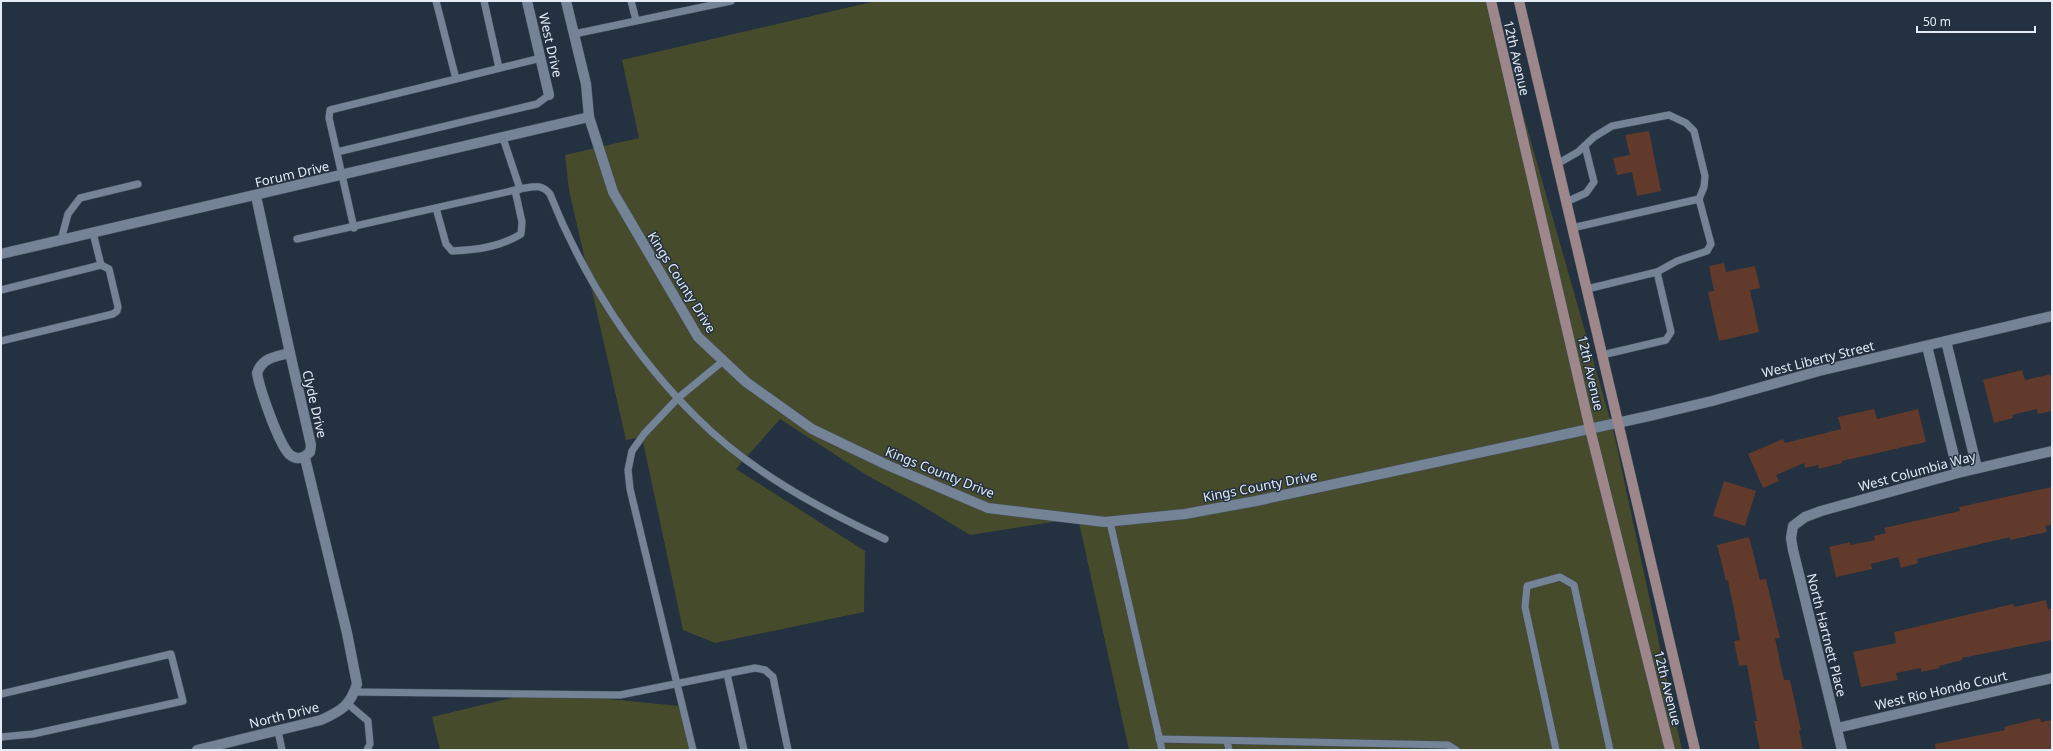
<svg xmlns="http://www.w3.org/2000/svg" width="2053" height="751" font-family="'Noto Sans',sans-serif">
<rect width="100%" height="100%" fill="#233140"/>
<g fill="#464b2c">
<path d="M876 1H1491L1614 433 1682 750H1129L1078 518 970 535 914 501 868 476 780 419 736 469 865 551 864 612 715 643 683 630 642 437 626 440 569 190 565 155 639 138 622 60Z"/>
<path d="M536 692 680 706 690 750H440L432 717Z"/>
</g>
<g fill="#613a2b">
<path d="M1649 131 1661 191 1637 196 1632 172 1617 175 1613 158 1630 155 1625 135Z"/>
<path d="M1724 263 1726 272 1755 266 1760 288 1750 290 1759 332 1719 341 1708 292 1714 291 1709 266Z"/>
<path d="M2022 370 2025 380 2052 374V411L2038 414 2037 409 2012 415 2013 418 1994 423 1983 380Z"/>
<path d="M1874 409 1877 419 1918 409 1926 442 1842 461V463L1819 469 1818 465 1805 468 1804 463 1776 475 1779 481 1763 488 1748 454 1783 439 1785 443 1841 429 1838 417Z"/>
<path d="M1724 481 1756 491 1745 526 1713 516Z"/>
<path d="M2052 487V525L2045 526 2047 532 2010 540V537L1917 559 1918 563 1901 568 1898 557 1871 564 1872 569 1836 577 1829 547 1850 542V545L1875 540 1874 536 1886 533 1884 528 1960 511 1959 507Z"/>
<path d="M1749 537 1760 580 1766 579 1780 638H1775L1781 667 1784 680H1790L1801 730H1799L1803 750H1760L1754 721H1757L1747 665 1739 666 1734 641 1740 640 1728 580 1726 581 1717 545Z"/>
<path d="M2046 600 2048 609H2052V640L1962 658V660L1939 666 1940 668 1921 672V668L1896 673 1898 680 1861 687 1853 652 1896 643 1894 632 2013 604 2014 607Z"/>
<path d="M2040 718 2041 722 2052 720V750H1936L1935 744 2005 730 2004 727Z"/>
</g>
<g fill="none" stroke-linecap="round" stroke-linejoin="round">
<g stroke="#444f5d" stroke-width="8">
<g id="lane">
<path d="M484 1 499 68"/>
<path d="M631 1 636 20"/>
<path d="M574 34 731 1"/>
<path d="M456 79 541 58"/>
<path d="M503 138 520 189C532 187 541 183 550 194 583 277 633 355 697 418 750 471 818 508 885 539"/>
<path d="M337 152 537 104 549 95"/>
<path d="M1557 164 1578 152 1594 137 1612 126 1669 115 1686 123 1694 131 1705 176 1704 187 1699 199"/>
<path d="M1566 202 1586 193 1594 182 1585 146"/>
<path d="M436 208 446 244 452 251C476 250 500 247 521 234L522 222 515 190"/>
<path d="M354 228 329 118 330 110 456 79 436 1"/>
<path d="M1572 228 1699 199 1711 244 1707 251 1677 261 1657 272"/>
<path d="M297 239 520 189"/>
<path d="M61 240 68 214 80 198 138 184"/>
<path d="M1587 289 1657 272 1671 332 1666 340 1602 355"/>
<path d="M1 290 101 265"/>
<path d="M1 341 113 314 117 311 118 307 109 269 101 265 93 233"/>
<path d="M1110 522 1162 750"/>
<path d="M727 674 744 750"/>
<path d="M354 692 620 695 755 668 765 670 773 677 788 750"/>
<path d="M1 694 171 654 183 701 33 734 1 737"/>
<path d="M348 704 368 721 370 744 367 750"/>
<path d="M278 731 282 750"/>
<path d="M1159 739 1448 745 1456 750"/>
<path d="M1227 741 1229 750"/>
<path d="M693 750 630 489 628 470 632 451 644 434 678 398 723 361"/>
<path d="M1556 750 1525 607 1527 586 1560 577 1574 585 1610 750"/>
</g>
</g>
<g stroke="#444f5d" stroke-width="11">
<g id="street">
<path d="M527 1 549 95"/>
<path d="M566 1 586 84 589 117 613 192 698 337 746 382 812 429 887 465 988 508 1105 522 1185 514 1256 501 1649 416 1712 401 1819 371 2052 316"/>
<path d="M256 196 290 353"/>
<path d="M1 254 589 117"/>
<path d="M1946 341 1977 468"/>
<path d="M1927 346 1958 473"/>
<path d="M290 353 311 445 310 452C304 458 297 461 289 454 278 442 260 390 257 373 262 358 276 356 290 353Z"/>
<path d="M1837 728 2052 678"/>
<path d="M197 750 321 720C341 711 350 706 357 684L347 633 305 458"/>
<path d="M1842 750 1793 550 1791 538 1793 526 1805 517 1821 511 1958 473 2052 451"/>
</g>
</g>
<g stroke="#444f5d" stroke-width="11">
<g id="secondary">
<path d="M1491 1 1590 429 1670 750"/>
<path d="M1519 1 1695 750"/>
</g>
</g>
<use href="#lane" stroke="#748396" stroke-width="7"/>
<use href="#street" stroke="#748396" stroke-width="10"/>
<use href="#secondary" stroke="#9d878a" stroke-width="10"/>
</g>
<g text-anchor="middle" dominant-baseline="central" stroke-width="3" stroke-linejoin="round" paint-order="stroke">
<g font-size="13" fill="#e3ecf6" stroke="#233140">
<text transform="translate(551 45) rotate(77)">West Drive</text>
<text transform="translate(1517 58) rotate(77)">12th Avenue</text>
<text transform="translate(292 174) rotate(-13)">Forum Drive</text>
<text transform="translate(682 282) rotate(58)">Kings County Drive</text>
<text transform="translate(1818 359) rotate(-14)">West Liberty Street</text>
<text transform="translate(1591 373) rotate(77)">12th Avenue</text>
<text transform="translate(315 404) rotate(77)">Clyde Drive</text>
<text transform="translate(1917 471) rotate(-15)">West Columbia Way</text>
<text transform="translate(940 472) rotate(22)">Kings County Drive</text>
<text transform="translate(1260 486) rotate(-11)">Kings County Drive</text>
<text transform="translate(1827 635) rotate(76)">North Hartnett Place</text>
<text transform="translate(1668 688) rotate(76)">12th Avenue</text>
<text transform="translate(1941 690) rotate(-13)">West Rio Hondo Court</text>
<text transform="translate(284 715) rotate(-14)">North Drive</text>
</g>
</g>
<rect width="2053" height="751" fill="none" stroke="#e3ecf6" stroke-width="4"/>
<path d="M1917 26v6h118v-6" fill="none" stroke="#e3ecf6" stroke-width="2"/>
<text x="1923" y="26" font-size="12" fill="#e3ecf6" stroke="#233140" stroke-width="3" paint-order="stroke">50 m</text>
</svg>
